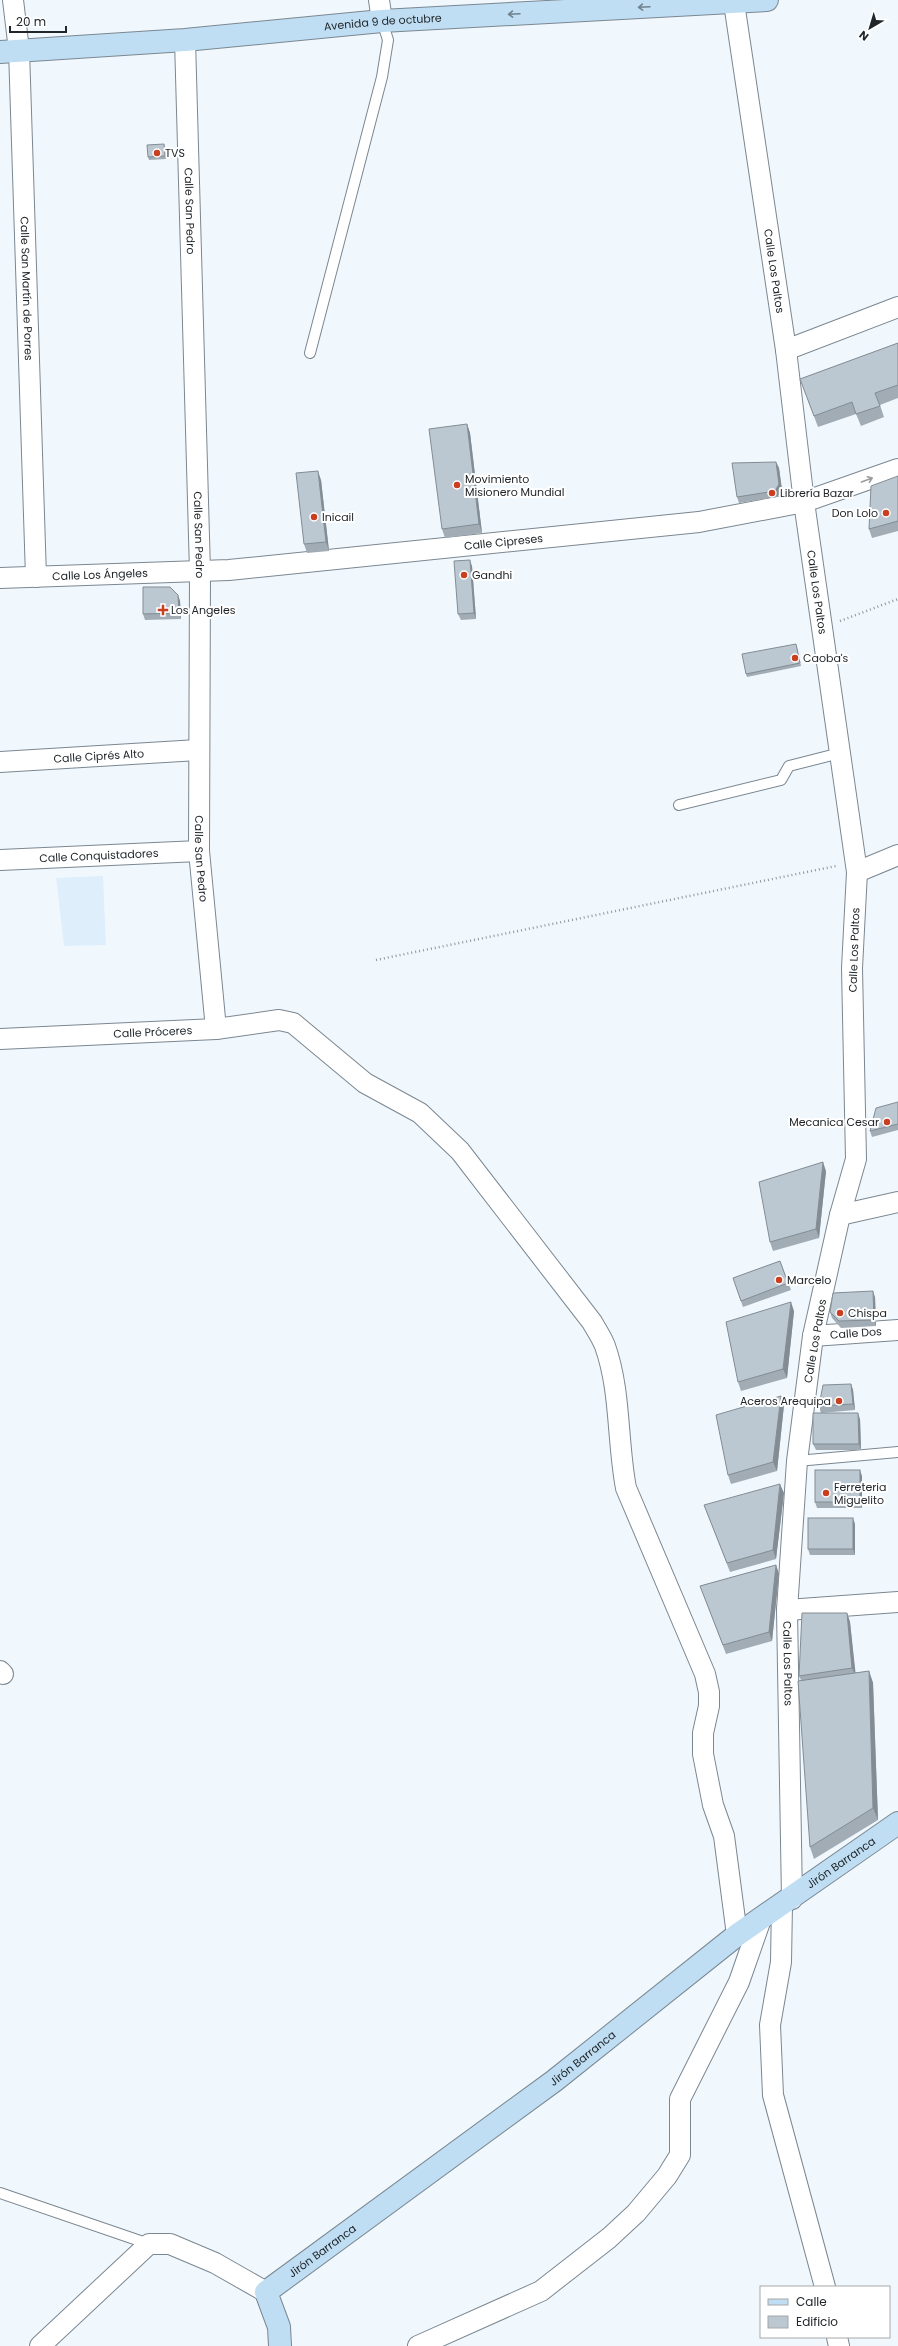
<svg xmlns="http://www.w3.org/2000/svg" width="898" height="2346" font-family="Poppins,sans-serif">
<rect width="100%" height="100%" fill="#f0f8fe"/>
<path fill="#dfeefb" d="M103 876 106 945 64 946 56 878Z"/>
<g fill="none" stroke-linecap="round" stroke-linejoin="round">
<g stroke="#7b8791" stroke-width="12">
<g id="lane">
<path d="M310 353 382 77 388 40 382 21"/>
<path d="M679 805 781 780 789 766 840 753"/>
<path d="M797 1461 898 1452"/>
<path d="M0 2193 149 2244"/>
</g>
</g>
<g stroke="#7b8791" stroke-width="22">
<g id="street">
<path id="s1" d="M13 0 19 50 36 577"/>
<path d="M379 0 382 21"/>
<path id="s2" d="M734 3 786 350 804 502 857 872 852 968 856 1159 840 1215 813 1336 797 1461 787 1610 792 1899"/>
<path id="s3" d="M185 40 200 572 199 851 216 1029"/>
<path d="M786 350 898 307"/>
<path id="s4" d="M0 578 229 570 699 522 804 502 898 469"/>
<path id="s5" d="M0 762 198 750"/>
<path id="s6" d="M0 860 199 851"/>
<path d="M857 872 898 855"/>
<path id="s7" d="M0 1039 216 1029 279 1020 293 1023 365 1083 420 1113 460 1151 592 1322C596 1329 602 1338 605 1346 621 1391 617 1441 626 1488L705 1674 709 1692V1706L703 1733V1754L713 1805 724 1836 737 1935"/>
<path d="M840 1215 898 1202"/>
<path id="s8" d="M813 1336 898 1330"/>
<path d="M787 1610 898 1602"/>
<path d="M0 1671 3 1674"/>
<path d="M782 1904 781 1962 770 2025 773 2095 825 2287"/>
<path d="M837 2337 839 2346"/>
<path d="M40 2346 149 2244H170L215 2263 266 2292"/>
<path d="M418 2346 541 2291 609 2238 636 2213 667 2176 680 2155V2099L739 1982 761 1919"/>
</g>
</g>
<g stroke="#7b8791" stroke-width="24">
<g id="secondary">
<path id="s9" d="M0 52 185 40 382 21 767 0"/>
<path id="s10" d="M280 2346 279 2327 266 2292 554 2081 737 1935 898 1823"/>
</g>
</g>
<g stroke="#90969b" stroke-width="2.5" stroke-dasharray="1 3" stroke-linecap="butt">
<path d="M840 621 898 599"/>
<path d="M376 960 836 866"/>
</g>
<use href="#lane" stroke="#fff" stroke-width="10"/>
<use href="#street" stroke="#fff" stroke-width="20"/>
<use href="#secondary" stroke="#bfdef3" stroke-width="22"/>
</g>
<g fill="#a1acb5">
<path d="M165 147 166 159 149 160 148 157Z"/>
<path d="M898 343V398L880 405 884 417 861 426 856 414 818 427 800 379Z"/>
<path d="M467 424 470 433 482 533 445 538 442 529Z"/>
<path d="M776 462 779 468 782 490 777 497 739 503 737 497Z"/>
<path d="M898 476V531L872 538 869 529Z"/>
<path d="M321 480 329 551 307 553 304 544Z"/>
<path d="M472 566 476 619 461 620 458 614Z"/>
<path d="M178 595 180 601 181 619 145 620 143 614Z"/>
<path d="M797 647 801 666 747 677 746 674Z"/>
<path d="M898 1102V1130L872 1137 870 1131Z"/>
<path d="M826 1171 819 1238 773 1251 770 1242Z"/>
<path d="M780 1261 791 1290 743 1307 733 1278Z"/>
<path d="M875 1297 876 1326 841 1328 832 1318 830 1312Z"/>
<path d="M794 1311 787 1378 741 1391 738 1382Z"/>
<path d="M851 1384 853 1390 855 1410 821 1413 819 1406Z"/>
<path d="M781 1396 784 1405 777 1471 731 1484 728 1475Z"/>
<path d="M860 1419 861 1450H816L813 1444Z"/>
<path d="M862 1476V1508H817L815 1502Z"/>
<path d="M784 1493 776 1559 730 1572 704 1505Z"/>
<path d="M855 1524V1555H810L808 1549Z"/>
<path d="M776 1565 779 1574 772 1641 726 1654 700 1586Z"/>
<path d="M847 1613 850 1622 855 1673 869 1671 873 1683 878 1820 814 1859 810 1847 801 1680 799 1676Z"/>
</g>
<g fill="#838c93">
<path d="M164 144 165 147 166 159 165 156Z"/>
<path d="M467 424 470 433 482 533 479 524Z"/>
<path d="M776 462 779 468 782 490 777 497 775 491Z"/>
<path d="M318 471 321 480 329 551 326 542Z"/>
<path d="M470 560 472 566 476 619 474 613Z"/>
<path d="M178 595 180 601 181 619 179 613Z"/>
<path d="M823 1162 826 1171 819 1238 816 1229Z"/>
<path d="M873 1291 875 1297 876 1326 874 1320Z"/>
<path d="M791 1302 794 1311 787 1378 783 1369Z"/>
<path d="M851 1384 853 1390 855 1410 853 1404Z"/>
<path d="M781 1396 784 1405 777 1471 773 1462Z"/>
<path d="M858 1413 860 1419 861 1450 859 1444Z"/>
<path d="M860 1470 862 1476V1508L860 1502Z"/>
<path d="M780 1484 784 1493 776 1559 773 1550Z"/>
<path d="M853 1518 855 1524V1555L853 1549Z"/>
<path d="M776 1565 779 1574 772 1641 769 1632Z"/>
<path d="M847 1613 850 1622 856 1677 852 1668Z"/>
<path d="M869 1671 873 1683 878 1820 873 1808Z"/>
</g>
<g fill="#bbc8d2" stroke="#838c93">
<path d="M164 144 165 156 148 157 147 145Z"/>
<path d="M898 343V385L875 393 880 406 856 414 852 402 814 416 800 379Z"/>
<path d="M467 424 479 524 442 529 429 429Z"/>
<path d="M776 462 779 484 775 491 737 497 732 463Z"/>
<path d="M318 471 326 542 304 544 296 473Z"/>
<path d="M898 476V521L869 529 871 486Z"/>
<path d="M470 560 474 613 458 614 454 561Z"/>
<path d="M143 587H170L178 595 179 613 143 614Z"/>
<path d="M796 644 800 663 746 674 742 654Z"/>
<path d="M898 1102V1124L870 1131 876 1108Z"/>
<path d="M823 1162 816 1229 770 1242 759 1182Z"/>
<path d="M780 1261 788 1283 741 1301 733 1278Z"/>
<path d="M873 1291 874 1320 839 1321 830 1312 833 1293Z"/>
<path d="M791 1302 783 1369 738 1382 726 1322Z"/>
<path d="M851 1384 853 1404 819 1406 823 1385Z"/>
<path d="M781 1396 773 1462 728 1475 716 1415Z"/>
<path d="M813 1413H858L859 1444H813Z"/>
<rect x="815" y="1470" width="45" height="32"/>
<path d="M780 1484 773 1550 727 1563 704 1505Z"/>
<rect x="808" y="1518" width="45" height="31"/>
<path d="M776 1565 769 1632 723 1645 700 1586Z"/>
<path d="M802 1613H847L852 1668 799 1676Z"/>
<path d="M869 1671 873 1808 810 1847 798 1681Z"/>
</g>
<defs><path id="oneway-shaft" d="M-6 0H5M1.5-3L5.5 0L1.5 3" fill="none" stroke-width="1.6" stroke-linecap="round" stroke-linejoin="round"/></defs>
<g stroke="#70828e">
<use href="#oneway-shaft" transform="translate(644 7) rotate(177)"/>
<use href="#oneway-shaft" transform="translate(514 14) rotate(177)"/>
</g>
<use stroke="#9b9d9f" href="#oneway-shaft" transform="translate(867 480) rotate(-20)"/>
<g fill="#c93f20" stroke="#fff" stroke-width="1.5">
<circle cx="157" cy="153" r="4"/>
<circle cx="457" cy="485" r="4"/>
<circle cx="772" cy="493" r="4"/>
<circle cx="886" cy="513" r="4"/>
<circle cx="314" cy="517" r="4"/>
<circle cx="464" cy="575" r="4"/>
<path d="M161 604h4v4h4v4h-4v4h-4v-4h-4v-4h4z"/>
<circle cx="795" cy="658" r="4"/>
<circle cx="887" cy="1122" r="4"/>
<circle cx="779" cy="1280" r="4"/>
<circle cx="840" cy="1313" r="4"/>
<circle cx="839" cy="1401" r="4"/>
<circle cx="826" cy="1493" r="4"/>
</g>
<g text-anchor="middle" dominant-baseline="central" stroke-width="4" stroke-linejoin="round" paint-order="stroke">
<g font-size="11" fill="#21262a" stroke="#fff">
<text stroke="none"><textPath href="#s9" startOffset="384">Avenida 9 de octubre</textPath></text>
<text stroke="none"><textPath href="#s3" startOffset="171">Calle San Pedro</textPath></text>
<text stroke="none"><textPath href="#s2" startOffset="271">Calle Los Paltos</textPath></text>
<text stroke="none"><textPath href="#s1" startOffset="289">Calle San Martín de Porres</textPath></text>
<text stroke="none"><textPath href="#s3" startOffset="495">Calle San Pedro</textPath></text>
<text stroke="none"><textPath href="#s4" startOffset="505">Calle Cipreses</textPath></text>
<text stroke="none"><textPath href="#s4" startOffset="100">Calle Los Ángeles</textPath></text>
<text stroke="none"><textPath href="#s2" startOffset="595">Calle Los Paltos</textPath></text>
<text stroke="none"><textPath href="#s5" startOffset="99">Calle Ciprés Alto</textPath></text>
<text stroke="none"><textPath href="#s6" startOffset="99">Calle Conquistadores</textPath></text>
<text stroke="none"><textPath href="#s3" startOffset="819">Calle San Pedro</textPath></text>
<text transform="translate(854 950) rotate(-88)">Calle Los Paltos</text>
<text stroke="none"><textPath href="#s7" startOffset="153">Calle Próceres</textPath></text>
<text stroke="none"><textPath href="#s8" startOffset="43">Calle Dos</textPath></text>
<text transform="translate(815 1341) rotate(-80)">Calle Los Paltos</text>
<text stroke="none"><textPath href="#s2" startOffset="1676">Calle Los Paltos</textPath></text>
<text stroke="none"><textPath href="#s10" startOffset="774">Jirón Barranca</textPath></text>
<text stroke="none"><textPath href="#s10" startOffset="450">Jirón Barranca</textPath></text>
<text stroke="none"><textPath href="#s10" startOffset="126">Jirón Barranca</textPath></text>
</g>
<g font-size="11" fill="#21262a" stroke="#fff" text-anchor="start">
<text x="165" y="153">TVS</text>
<text x="465" y="479">Movimiento<tspan x="465" dy="13">Misionero Mundial</tspan></text>
<text x="780" y="493">Librería Bazar</text>
<text x="878" y="513" text-anchor="end">Don Lolo</text>
<text x="322" y="517">Inicail</text>
<text x="472" y="575">Gandhi</text>
<text x="171" y="610">Los Angeles</text>
<text x="803" y="658">Caoba's</text>
<text x="879" y="1122" text-anchor="end">Mecanica Cesar</text>
<text x="787" y="1280">Marcelo</text>
<text x="848" y="1313">Chispa</text>
<text x="831" y="1401" text-anchor="end">Aceros Arequipa</text>
<text x="834" y="1487">Ferreteria<tspan x="834" dy="13">Miguelito</tspan></text>
</g>
</g>
<rect x="760" y="2286" width="130" height="52" fill="#ffffff" stroke="#a6a8aa"/>
<rect x="768" y="2299" width="20" height="6" fill="#bfdef3" stroke="#a6a8aa"/>
<text x="796" y="2306" font-size="12" fill="#21262a">Calle</text>
<rect x="768" y="2316" width="20" height="12" fill="#bbc8d2" stroke="#a6a8aa"/>
<text x="796" y="2326" font-size="12" fill="#21262a">Edificio</text>
<g transform="translate(870 28) rotate(218)" stroke="#ffffff" stroke-width="3" paint-order="stroke">
<path d="M0-3L7 15L0 10L-7 15Z" fill="#21262a"/>
<text y="-6" font-size="11" font-weight="bold" text-anchor="middle" fill="#21262a">N</text>
</g>
<path d="M10 26v6h56v-6" fill="none" stroke="#21262a" stroke-width="2"/>
<text x="16" y="26" font-size="12" fill="#21262a" stroke="#ffffff" stroke-width="3" paint-order="stroke">20 m</text>
</svg>
